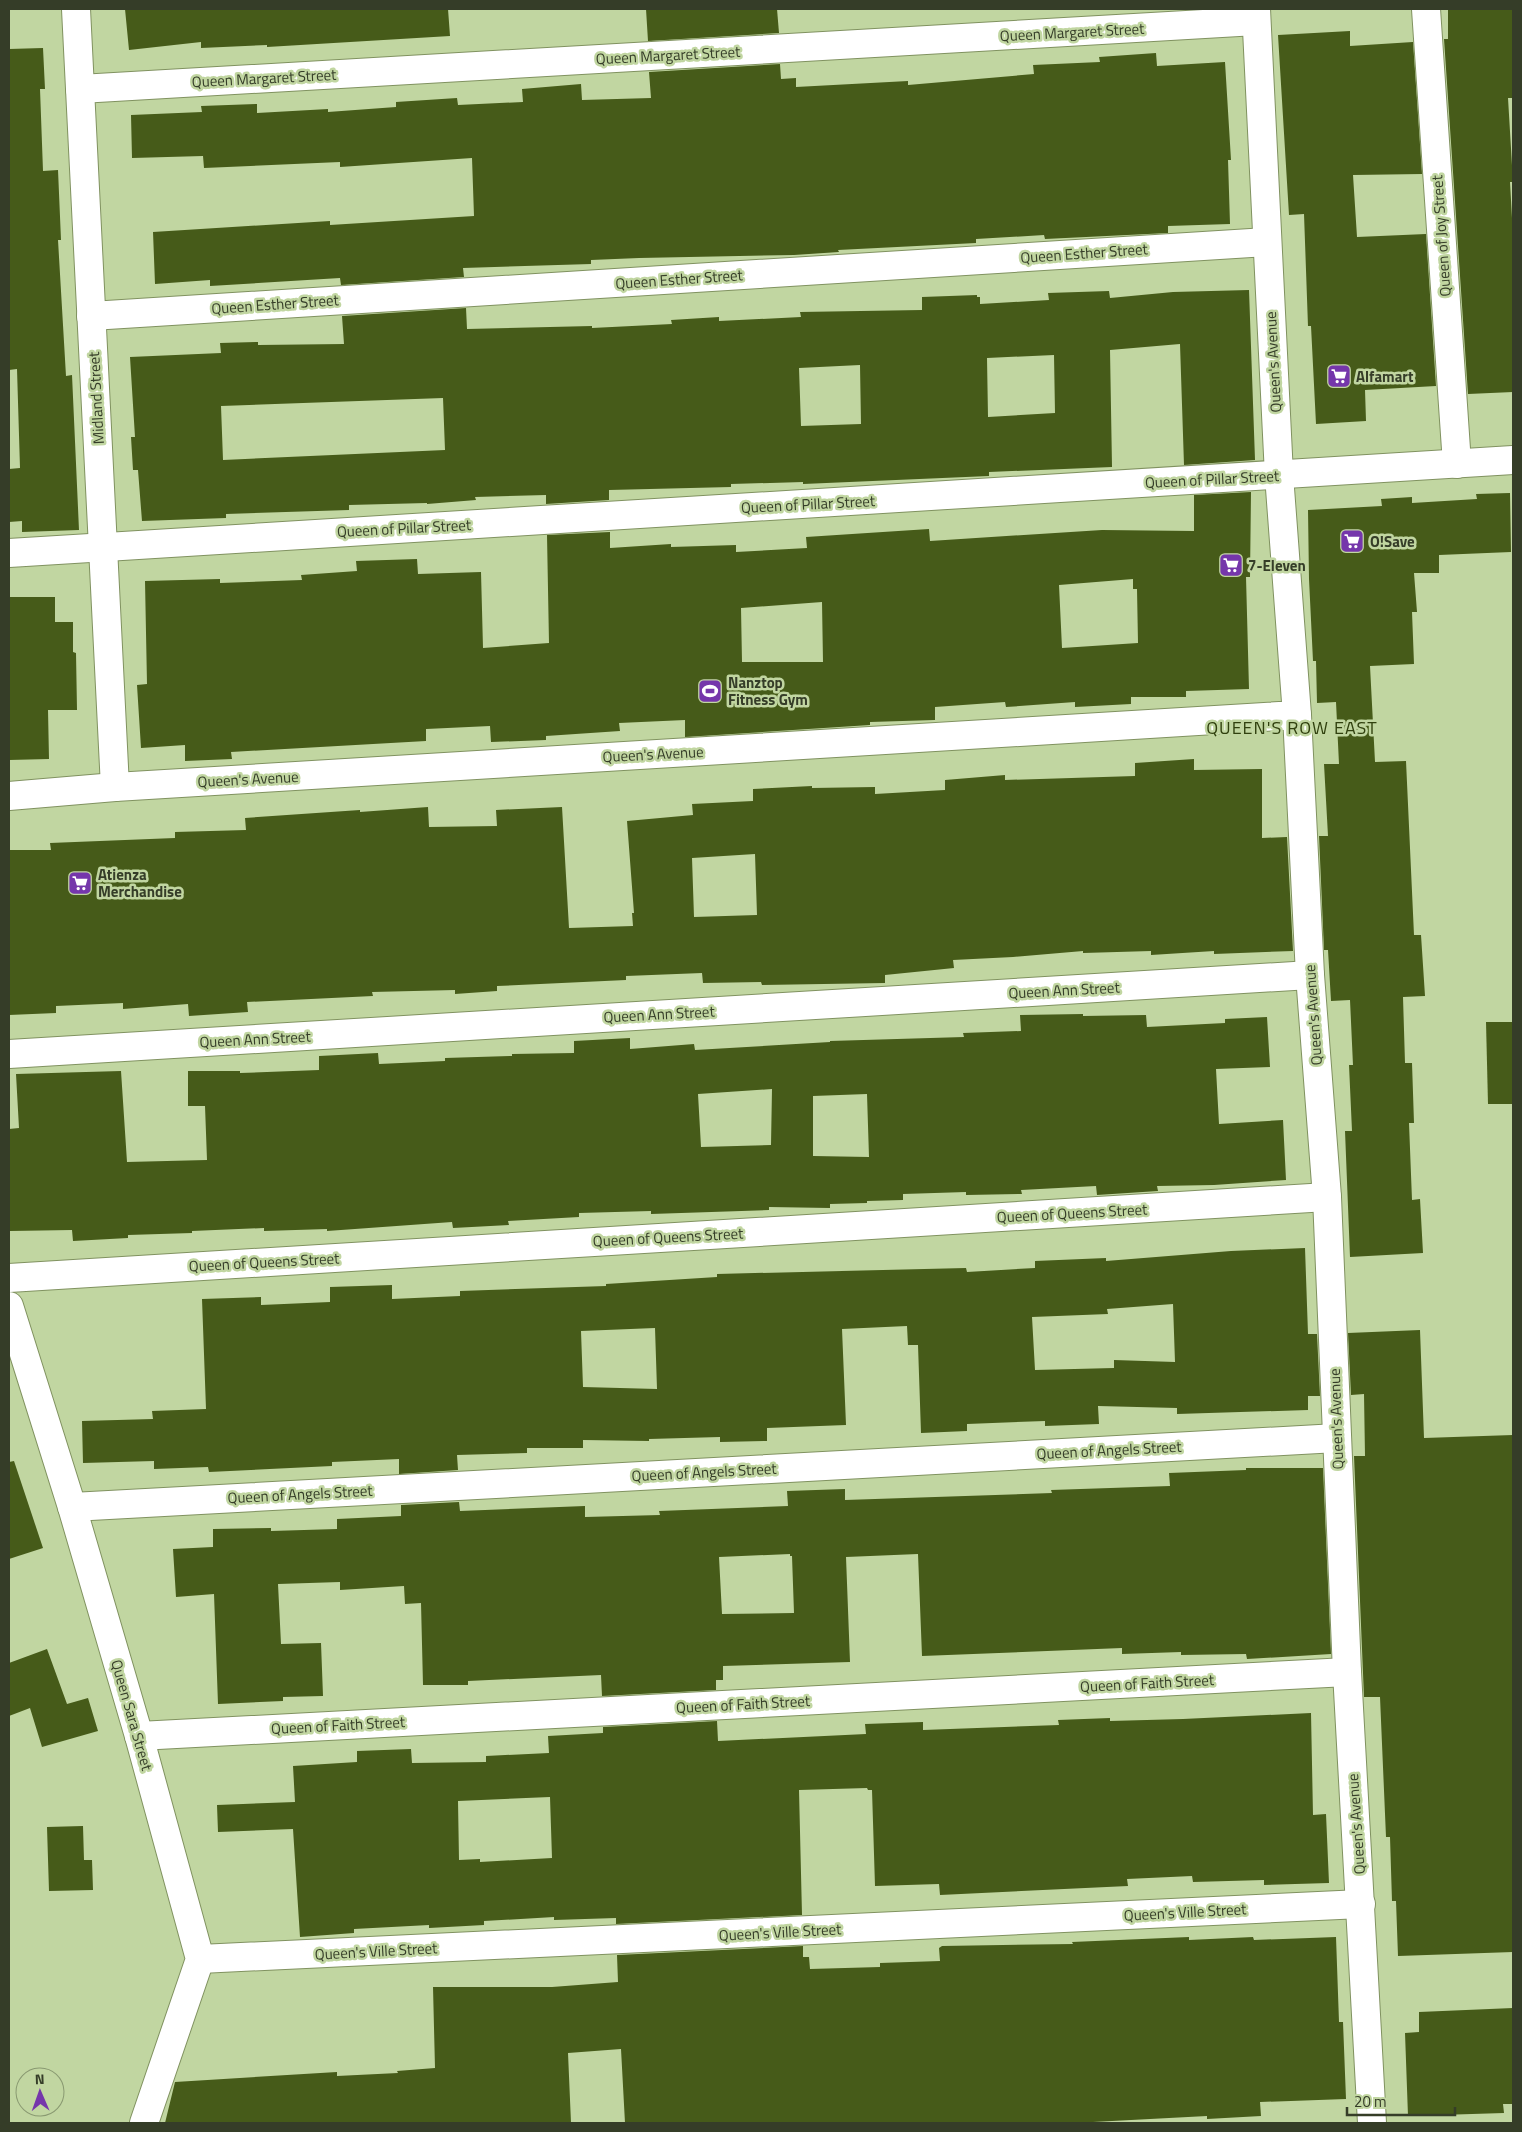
<svg xmlns="http://www.w3.org/2000/svg" width="1522" height="2132" font-family="'Titillium Web',sans-serif">
<rect width="100%" height="100%" fill="#c1d6a1"/>
<g fill="#465b19" fill-rule="evenodd">
<path d="M125 9H448L450 36 267 47V45L201 48V42L129 50Z"/>
<path d="M646 9H777L779 33 648 41Z"/>
<path d="M1448 9H1513V98H1508L1513 182H1510L1513 236V392L1468 394 1444 39H1448Z"/>
<path d="M1350 31V46L1413 42 1422 174 1353 175 1357 237 1426 234 1436 386 1365 390 1366 421 1316 424 1311 326H1308L1304 214 1289 215 1278 35Z"/>
<path d="M43 48 45 89H40L43 171 58 170 61 240H58L66 376 72 375 79 530 22 532V521L9 522V469L20 468 17 369 9 370V49Z"/>
<path d="M1156 53 1157 66 1225 62 1231 160H1228L1230 224 1168 226V233L1045 239 1044 235 976 239V243L838 250 839 252 794 255 639 258 591 260V264L463 268 464 277 341 285 340 278 210 286V280L155 284 153 232 330 221V225L474 216 472 158 340 167V162L204 168 203 156 132 158 131 115 202 112 201 106 257 104V113L328 109V112L396 107V102L457 98 458 105 523 102 522 89 581 84 582 100 651 98 649 72 780 64 781 79 796 78V87L908 81V85L1034 74 1033 65 1100 62 1099 57Z"/>
<path d="M1249 290 1255 460 1184 465 1180 344 1110 350 1112 467 989 472V476L803 484V482L731 484V487L609 490V500L546 504V495L475 497 476 500 427 504V503L349 505V510L226 514V518L142 521 138 470H133L131 437H135L130 357 221 353 220 343 258 342V345L344 344 342 316 466 308 467 329 592 326V328L672 324 671 320 719 317V321L801 317 800 312 922 310V297L977 295V297H980V304L1049 300 1048 293 1109 291 1110 298 1173 292ZM1054 355 1055 413 988 417 987 358ZM860 365 861 424 801 426 799 368ZM443 398 445 450 223 460 221 406Z"/>
<path d="M1251 492 1250 577H1246L1249 689 1186 691V697H1131V704L1075 707V702L1006 707 1005 702 935 707V720L870 722V725L685 737V720L619 723 620 731 546 736V740L491 742 490 726 426 729V741L231 752 232 759 185 761V745L141 748 137 685 147 684 145 581 220 579V583L302 580 301 575 357 571 356 561 417 559 418 574 481 572 483 648 549 643 547 535 610 532V548L671 544V547L736 545V552L807 548 806 537 929 529 930 541 1102 530 1194 531V495ZM1133 579V589H1137L1138 643 1062 648 1059 585ZM822 602 823 662H742L741 608Z"/>
<path d="M1510 493 1511 552 1439 555V573H1414L1417 612H1412L1414 664 1370 666 1375 762 1406 761 1414 935H1421L1425 996 1403 997 1405 1063H1412L1414 1123H1409L1412 1200 1420 1199 1423 1253 1350 1257 1345 1131H1352L1349 1065H1353L1350 1000 1331 1001 1328 950H1324L1319 836H1328L1324 764H1339L1336 702 1317 703 1316 661H1313L1309 579 1308 510 1382 506 1381 499 1412 497V503L1477 499 1476 494Z"/>
<path d="M9 597H55V622H73V652L76 653 77 710H48L49 759 9 760Z"/>
<path d="M1194 759V770L1262 769V838L1287 837 1293 951 1214 954V951L1151 955V951L1083 953V951L1013 957 953 960 954 968 885 975V983L762 985 761 982 703 983 702 973 626 976V980L497 986V991L455 994V990L372 992 373 996 247 1002 248 1012 189 1016 188 1004 123 1009V1003L56 1006V1013L9 1015V850H51L50 843 175 838V832L246 830 245 818 360 810V812L428 807 429 827 497 826 496 810 562 807 569 928 633 926 632 913H634L627 821 693 815 692 804 753 801V789L812 786V788L875 787V794L945 790V780L1005 775V780L1135 776V763ZM755 854 757 915 694 917 692 858Z"/>
<path d="M1083 1014V1016L1146 1015 1147 1027 1225 1023V1019L1267 1017 1270 1067 1216 1069 1219 1124 1283 1120 1286 1180 1214 1185 1157 1186 1158 1191 1097 1195 1096 1186 1021 1190 1022 1194 966 1195V1192L903 1194V1200L867 1201V1203L830 1204V1208L769 1207V1210L651 1214V1211L579 1213V1217L508 1221 509 1225 453 1228 452 1222 327 1231V1229L264 1231V1228L192 1231V1233L128 1235V1238L73 1241 72 1230 10 1231 9 1129 19 1128 16 1074 121 1071 127 1162 207 1160 205 1106H188V1071H240V1073L319 1070V1056L378 1053 379 1064 445 1061V1058L512 1056V1054L574 1053V1041L630 1038V1049L694 1044 695 1050 830 1042V1041L964 1037 963 1033 1021 1031 1020 1015ZM772 1089 771 1145 701 1147 698 1094ZM867 1094 869 1157 813 1156V1096Z"/>
<path d="M1486 1022H1513V1104H1488Z"/>
<path d="M1305 1248 1308 1334H1317L1320 1396H1308V1410L1177 1414V1408L1098 1406 1099 1424 1045 1426V1421L967 1424V1431L921 1433 918 1345H908L907 1326 842 1329 846 1425 767 1428V1441L720 1442V1437L649 1439V1441L583 1440V1448H527V1453L457 1455 458 1470 399 1474V1459L332 1462V1466L209 1472 208 1467 154 1469V1461L83 1463 82 1421 153 1419 152 1411 206 1409 202 1299 261 1297V1305L330 1302V1287L392 1285V1299L460 1296V1291L606 1286V1284L717 1277V1274L966 1268 967 1272 1035 1268V1261L1106 1258V1261L1231 1251ZM1173 1304 1175 1362 1114 1360V1368L1035 1370 1032 1317 1108 1314 1107 1309ZM655 1328 657 1389 583 1387 581 1331Z"/>
<path d="M1420 1330 1424 1438 1513 1435V1952L1398 1956 1396 1901H1392L1390 1837H1386L1380 1697H1364L1354 1456H1365L1364 1394 1351 1395 1348 1333Z"/>
<path d="M14 1461 43 1548 9 1559V1462Z"/>
<path d="M1246 1468H1323L1331 1654 1247 1659 1246 1654 1181 1655V1652L1122 1654V1648L922 1656 918 1554 846 1557 850 1662 723 1666V1680H716V1690L602 1696 601 1675 468 1681V1685H423L421 1603 405 1604 404 1586 340 1590V1582L278 1584 281 1644 321 1643 323 1696 283 1697V1701L218 1704 214 1594 176 1597 173 1549 213 1547V1529L271 1528V1531L337 1529V1519L401 1516V1505L459 1502 460 1511 585 1506V1517L660 1515 659 1511 788 1506 787 1491 845 1489V1500L1052 1493 1051 1490 1170 1486 1169 1473 1246 1470ZM790 1554V1556H792L794 1613 722 1614 719 1557Z"/>
<path d="M47 1649 67 1704 88 1698 98 1731 42 1747 30 1708 9 1716V1663Z"/>
<path d="M1311 1713 1313 1815 1326 1814 1329 1883 1264 1885V1880L1193 1882 1192 1876 1127 1879 1128 1886 940 1895 939 1884 875 1886 872 1790H868L867 1788 799 1790 802 1915 616 1924V1918L554 1920V1917L484 1921V1925L429 1928V1925L354 1929V1933L300 1937 293 1829 218 1832 217 1805 295 1802 293 1766 357 1762V1751L411 1749 412 1763 486 1762V1756L549 1753 548 1736 603 1733V1727L717 1721 718 1741 866 1734 865 1724 923 1722V1730L1059 1725 1058 1720 1110 1718V1721L1183 1719ZM550 1797 552 1858 480 1862V1859L459 1860 458 1801Z"/>
<path d="M83 1826 84 1860H92L93 1890 49 1891 47 1827Z"/>
<path d="M1189 1937V1940L1253 1937 1254 1940 1336 1937 1339 2022H1343L1346 2099 1260 2102 1261 2116 1207 2119V2116L1074 2123H625L621 2049 568 2053 571 2123H165L175 2082 337 2072V2076L398 2073 397 2071 435 2068 433 1987H552L618 1982 617 1955 803 1946V1957H809L810 1969 880 1967V1963L940 1961 939 1948 942 1946 1073 1944 1072 1942Z"/>
<path d="M1513 2008V2104H1503L1504 2113 1408 2116 1405 2033 1419 2032V2012Z"/>
</g>
<g fill="none" stroke-linecap="round" stroke-linejoin="round">
<g stroke="#809260" stroke-width="30">
<g id="minor">
<path d="M76 9 115 787"/>
<path d="M1426 9 1457 464"/>
<path d="M80 89 1256 21"/>
<path d="M91 316 1267 242"/>
<path d="M9 553 1513 460"/>
<path d="M1297 715 1310 975 1327 1197 1347 1672 1372 2123"/>
<path d="M9 1054 1310 975"/>
<path d="M9 1278 1327 1197"/>
<path d="M9 1306 72 1507 139 1736 200 1959 144 2123"/>
<path d="M72 1507 1337 1438"/>
<path d="M139 1736 1347 1672"/>
<path d="M200 1959 1361 1904"/>
</g>
</g>
<g stroke="#809260" stroke-width="30">
<path id="tertiary" d="M9 796 115 787 1297 715 1279 475 1256 9"/>
</g>
<use href="#minor" stroke="#fff" stroke-width="28"/>
<use href="#tertiary" stroke="#fff" stroke-width="28"/>
</g>
<defs>
<g id="supermarket-square" transform="scale(1.25)"><rect x="-9" y="-9" width="18" height="18" rx="4" fill="#7536ab" stroke="#c1d6a1"/><path d="M-6-5.5h2.5l.6 2H6L4.5 2H-2.5L-4.4-4H-6ZM-1.5 3.2a1.3 1.3 0 1 0 .1 0ZM3 3.2a1.3 1.3 0 1 0 .1 0Z" fill="#fff"/></g>
<g id="stadium-square" transform="scale(1.25)"><rect x="-9" y="-9" width="18" height="18" rx="4" fill="#7536ab" stroke="#c1d6a1"/><path d="M0-5a6.5 5 0 1 0 0 10a6.5 5 0 1 0 0-10ZM-3.5-1.8h7v3.6h-7Z" fill="#fff"/></g>
</defs>
<g fill-rule="evenodd">
<use href="#supermarket-square" x="1339" y="376"/>
<use href="#supermarket-square" x="1352" y="541"/>
<use href="#supermarket-square" x="1231" y="565"/>
<use href="#stadium-square" x="710" y="691"/>
<use href="#supermarket-square" x="80" y="883"/>
</g>
<g text-anchor="middle" dominant-baseline="central" stroke-width="5" stroke-linejoin="round" paint-order="stroke">
<g font-size="15" fill="#353d28" stroke="#c1d6a1">
<text transform="translate(1072 32) rotate(-3)">Queen Margaret Street</text>
<text transform="translate(668 55) rotate(-3)">Queen Margaret Street</text>
<text transform="translate(264 78) rotate(-3)">Queen Margaret Street</text>
<text transform="translate(1441 236) rotate(-94)">Queen of Joy Street</text>
<text transform="translate(1084 253) rotate(-4)">Queen Esther Street</text>
<text transform="translate(679 279) rotate(-4)">Queen Esther Street</text>
<text transform="translate(275 304) rotate(-4)">Queen Esther Street</text>
<text transform="translate(1273 362) rotate(-93)">Queen's Avenue</text>
<text transform="translate(96 398) rotate(-93)">Midland Street</text>
<text transform="translate(1212 479) rotate(-3)">Queen of Pillar Street</text>
<text transform="translate(808 504) rotate(-3)">Queen of Pillar Street</text>
<text transform="translate(404 528) rotate(-3)">Queen of Pillar Street</text>
<text transform="translate(653 754) rotate(-3)">Queen's Avenue</text>
<text transform="translate(248 779) rotate(-3)">Queen's Avenue</text>
<text transform="translate(1064 990) rotate(-3)">Queen Ann Street</text>
<text transform="translate(659 1014) rotate(-3)">Queen Ann Street</text>
<text transform="translate(1313 1015) rotate(-94)">Queen's Avenue</text>
<text transform="translate(255 1039) rotate(-3)">Queen Ann Street</text>
<text transform="translate(1072 1213) rotate(-3)">Queen of Queens Street</text>
<text transform="translate(668 1237) rotate(-3)">Queen of Queens Street</text>
<text transform="translate(264 1262) rotate(-3)">Queen of Queens Street</text>
<text transform="translate(1336 1419) rotate(-92)">Queen's Avenue</text>
<text transform="translate(1109 1450) rotate(-3)">Queen of Angels Street</text>
<text transform="translate(704 1472) rotate(-3)">Queen of Angels Street</text>
<text transform="translate(300 1494) rotate(-3)">Queen of Angels Street</text>
<text transform="translate(1147 1683) rotate(-3)">Queen of Faith Street</text>
<text transform="translate(743 1704) rotate(-3)">Queen of Faith Street</text>
<text transform="translate(132 1715) rotate(74)">Queen Sara Street</text>
<text transform="translate(338 1725) rotate(-3)">Queen of Faith Street</text>
<text transform="translate(1356 1824) rotate(-94)">Queen's Avenue</text>
<text transform="translate(1185 1912) rotate(-3)">Queen's Ville Street</text>
<text transform="translate(780 1932) rotate(-3)">Queen's Ville Street</text>
<text transform="translate(376 1951) rotate(-3)">Queen's Ville Street</text>
</g>
<g font-size="15" font-weight="bold" fill="#353d28" stroke="#c1d6a1" text-anchor="start">
<text x="1356" y="376">Alfamart</text>
<text x="1370" y="541">O!Save</text>
<text x="1248" y="565">7-Eleven</text>
<text x="728" y="682">Nanztop<tspan x="728" dy="17">Fitness Gym</tspan></text>
<text x="98" y="874">Atienza<tspan x="98" dy="17">Merchandise</tspan></text>
</g>
<g font-size="18" letter-spacing="1" fill="#30400e" stroke="#c1d6a1">
<text x="1292" y="727">QUEEN'S ROW EAST</text>
</g>
</g>
<rect width="1522" height="2132" fill="none" stroke="#353d28" stroke-width="20"/>
<g transform="translate(40 2092) rotate(358)"><circle r="24" fill="#c1d6a1" stroke="#899971"/>
<path d="M0-4L9 19L0 12L-9 19Z" fill="#7536ab"/>
<text y="-8" font-size="14" font-weight="bold" text-anchor="middle" fill="#353d28">N</text>
</g>
<path d="M1347 2107v8h108v-8" fill="none" stroke="#353d28" stroke-width="2.5"/>
<text x="1354" y="2107" font-size="15" fill="#353d28" stroke="#c1d6a1" stroke-width="4" paint-order="stroke">20 m</text>
</svg>
